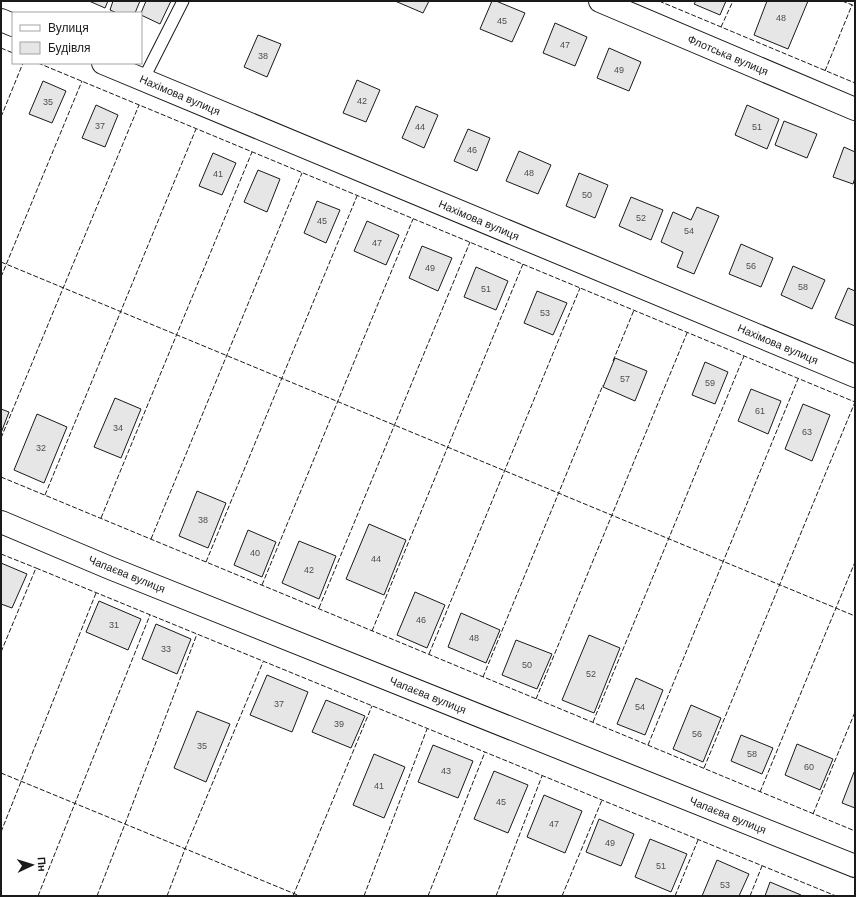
<svg xmlns="http://www.w3.org/2000/svg" width="856" height="897" font-family="Helvetica,sans-serif">
<rect width="100%" height="100%" fill="#fff"/>
<g fill="#e6e6e6" stroke="#1a1a1a">
<path d="M89 1H108L105 8Z"/>
<path d="M113 1H140L135 13H117L110 10Z"/>
<path d="M146 1H171L160 24 141 15V13Z"/>
<path d="M395 1H429L423 13Z"/>
<path d="M492 1H496L525 13 512 42 480 29Z"/>
<path d="M696 1H726L720 15 694 4Z"/>
<path d="M767 1H808L788 49 754 35Z"/>
<path d="M555 23 587 37 575 66 543 53Z"/>
<path d="M258 35 281 44 267 77 244 67Z"/>
<path d="M609 48 641 62 629 91 597 78Z"/>
<path d="M357 80 380 90 366 122 343 113Z"/>
<path d="M43 81 66 91 52 123 29 114Z"/>
<path d="M96 105 118 115 105 147 82 138Z"/>
<path d="M747 105 779 119 767 149 735 135Z"/>
<path d="M416 106 438 115 424 148 402 138Z"/>
<path d="M784 121 817 134 807 158 775 145Z"/>
<path d="M468 129 490 138 477 171 454 161Z"/>
<path d="M844 147 855 152V178L853 184 833 177Z"/>
<path d="M519 151 551 165 538 194 506 181Z"/>
<path d="M213 153 236 163 222 195 199 186Z"/>
<path d="M258 170 280 179 267 212 244 202Z"/>
<path d="M579 173 608 185 595 218 566 206Z"/>
<path d="M631 197 663 210 651 240 619 226Z"/>
<path d="M317 201 340 210 326 243 304 233Z"/>
<path d="M697 207 719 216 694 274 677 267 683 252 661 242 673 212 691 220Z"/>
<path d="M367 221 399 235 386 265 354 251Z"/>
<path d="M741 244 773 258 761 287 729 274Z"/>
<path d="M422 246 452 258 438 291 409 278Z"/>
<path d="M793 266 825 280 812 309 781 295Z"/>
<path d="M476 267 508 281 496 310 464 297Z"/>
<path d="M848 288 855 291V326L835 318Z"/>
<path d="M537 291 567 303 553 335 524 323Z"/>
<path d="M615 358 647 371 635 401 603 387Z"/>
<path d="M705 362 728 372 715 404 692 395Z"/>
<path d="M751 389 781 401 768 434 738 421Z"/>
<path d="M115 398 141 409 121 458 94 447Z"/>
<path d="M803 404 830 415 812 461 785 449Z"/>
<path d="M1 409 9 412 1 433Z"/>
<path d="M37 414 67 427 44 483 14 470Z"/>
<path d="M197 491 226 503 208 548 179 536Z"/>
<path d="M369 524 406 540 384 595 346 579Z"/>
<path d="M248 530 276 542 262 577 234 565Z"/>
<path d="M299 541 336 556 319 599 282 583Z"/>
<path d="M1 563 27 574 12 608 1 604Z"/>
<path d="M415 592 445 605 427 648 397 635Z"/>
<path d="M99 601 141 619 128 650 86 632Z"/>
<path d="M461 613 500 630 486 663 448 647Z"/>
<path d="M156 624 191 639 177 674 142 659Z"/>
<path d="M589 635 620 648 594 713 562 700Z"/>
<path d="M516 640 552 654 537 689 502 675Z"/>
<path d="M267 675 308 692 292 732 250 715Z"/>
<path d="M636 678 663 690 645 735 617 724Z"/>
<path d="M326 700 365 716 351 748 312 732Z"/>
<path d="M691 705 721 718 703 762 673 749Z"/>
<path d="M197 711 230 724 206 782 174 768Z"/>
<path d="M741 735 773 748 762 774 731 761Z"/>
<path d="M797 744 833 759 820 790 785 775Z"/>
<path d="M433 745 473 761 458 798 418 782Z"/>
<path d="M374 754 405 767 384 818 353 805Z"/>
<path d="M494 771 528 785 508 833 474 819Z"/>
<path d="M854 772H855V808L842 803Z"/>
<path d="M544 795 582 811 565 853 527 837Z"/>
<path d="M599 819 634 834 621 866 586 852Z"/>
<path d="M650 839 687 854 671 892 635 877Z"/>
<path d="M717 860 749 874 739 896H702Z"/>
<path d="M770 882 801 895V896H765Z"/>
</g>
<g fill="none" stroke-linecap="round" stroke-linejoin="round">
<g stroke="#1a1a1a" stroke-width="13">
<path id="service" d="M143 80 183 1"/>
</g>
<g stroke="#1a1a1a" stroke-width="24">
<g id="minor">
<path d="M600 1 855 109"/>
<path d="M1 20 13 25"/>
<path d="M103 63 855 376"/>
<path d="M1 522 110 568 855 866"/>
</g>
</g>
<use href="#service" stroke="#fff" stroke-width="11"/>
<use href="#minor" stroke="#fff" stroke-width="22"/>
<g stroke="#1a1a1a" stroke-width="1" stroke-dasharray="5 2" stroke-linecap="butt">
<path d="M659 1 855 83"/>
<path d="M842 1 855 6"/>
<path d="M721 27 733 1"/>
<path d="M1 48 13 53"/>
<path d="M38 63 855 402"/>
<path d="M825 71 852 5"/>
<path d="M1 117 23 63"/>
<path d="M1 262 855 616"/>
<path d="M1 277 82 81"/>
<path d="M613 361 634 310"/>
<path d="M1 438 139 105"/>
<path d="M1 477 855 831"/>
<path d="M45 495 196 129"/>
<path d="M101 518 252 152"/>
<path d="M151 539 302 173"/>
<path d="M1 554 36 568"/>
<path d="M206 562 357 196"/>
<path d="M262 585 413 219"/>
<path d="M319 608 470 242"/>
<path d="M372 631 523 264"/>
<path d="M1 652 36 568 836 896"/>
<path d="M429 654 580 288"/>
<path d="M483 677 603 385"/>
<path d="M536 699 687 333"/>
<path d="M593 722 744 356"/>
<path d="M648 745 798 379"/>
<path d="M704 768 855 402"/>
<path d="M1 773 300 896"/>
<path d="M760 792 855 562"/>
<path d="M813 814 855 712"/>
<path d="M1 832 96 593"/>
<path d="M38 896 150 615"/>
<path d="M97 896 125 824 197 634"/>
<path d="M167 896 185 849 263 662"/>
<path d="M293 896 372 706"/>
<path d="M364 896 427 729"/>
<path d="M428 896 485 752"/>
<path d="M496 896 542 776"/>
<path d="M562 896 602 800"/>
<path d="M675 896 698 840"/>
<path d="M750 896 762 866"/>
</g>
</g>
<g text-anchor="middle" dominant-baseline="central" stroke-width="3" stroke-linejoin="round" paint-order="stroke">
<g font-size="9" fill="#4d4d4d">
<text x="781" y="18">48</text>
<text x="502" y="21">45</text>
<text x="565" y="45">47</text>
<text x="263" y="56">38</text>
<text x="619" y="70">49</text>
<text x="362" y="101">42</text>
<text x="48" y="102">35</text>
<text x="100" y="126">37</text>
<text x="420" y="127">44</text>
<text x="757" y="127">51</text>
<text x="472" y="150">46</text>
<text x="529" y="173">48</text>
<text x="218" y="174">41</text>
<text x="587" y="195">50</text>
<text x="641" y="218">52</text>
<text x="322" y="221">45</text>
<text x="689" y="231">54</text>
<text x="377" y="243">47</text>
<text x="751" y="266">56</text>
<text x="430" y="268">49</text>
<text x="803" y="287">58</text>
<text x="486" y="289">51</text>
<text x="545" y="313">53</text>
<text x="625" y="379">57</text>
<text x="710" y="383">59</text>
<text x="760" y="411">61</text>
<text x="118" y="428">34</text>
<text x="807" y="432">63</text>
<text x="41" y="448">32</text>
<text x="203" y="520">38</text>
<text x="255" y="553">40</text>
<text x="376" y="559">44</text>
<text x="309" y="570">42</text>
<text x="421" y="620">46</text>
<text x="114" y="625">31</text>
<text x="474" y="638">48</text>
<text x="166" y="649">33</text>
<text x="527" y="665">50</text>
<text x="591" y="674">52</text>
<text x="279" y="704">37</text>
<text x="640" y="707">54</text>
<text x="339" y="724">39</text>
<text x="697" y="734">56</text>
<text x="202" y="746">35</text>
<text x="752" y="754">58</text>
<text x="809" y="767">60</text>
<text x="446" y="771">43</text>
<text x="379" y="786">41</text>
<text x="501" y="802">45</text>
<text x="554" y="824">47</text>
<text x="610" y="843">49</text>
<text x="661" y="866">51</text>
<text x="725" y="885">53</text>
</g>
<g font-size="11" fill="#1a1a1a" stroke="#fff">
<text transform="translate(728 55) rotate(23)">Флотська вулиця</text>
<text transform="translate(180 95) rotate(23)">Нахімова вулиця</text>
<text transform="translate(479 220) rotate(23)">Нахімова вулиця</text>
<text transform="translate(778 344) rotate(23)">Нахімова вулиця</text>
<text transform="translate(127 574) rotate(22)">Чапаєва вулиця</text>
<text transform="translate(428 695) rotate(22)">Чапаєва вулиця</text>
<text transform="translate(728 815) rotate(22)">Чапаєва вулиця</text>
</g>
</g>
<rect width="856" height="897" fill="none" stroke="#1a1a1a" stroke-width="4"/>
<rect x="12" y="12" width="130" height="52" fill="#ffffff" stroke="#a3a3a3"/>
<rect x="20" y="25" width="20" height="6" fill="#ffffff" stroke="#a3a3a3"/>
<text x="48" y="32" font-size="12" fill="#1a1a1a">Вулиця</text>
<rect x="20" y="42" width="20" height="12" fill="#e6e6e6" stroke="#a3a3a3"/>
<text x="48" y="52" font-size="12" fill="#1a1a1a">Будівля</text>
<g transform="translate(32 865) rotate(86)" stroke="#ffffff" stroke-width="3" paint-order="stroke">
<path d="M0-3L7 15L0 10L-7 15Z" fill="#1a1a1a"/>
<text y="-6" font-size="11" font-weight="bold" text-anchor="middle" fill="#1a1a1a">Пн</text>
</g>
</svg>
